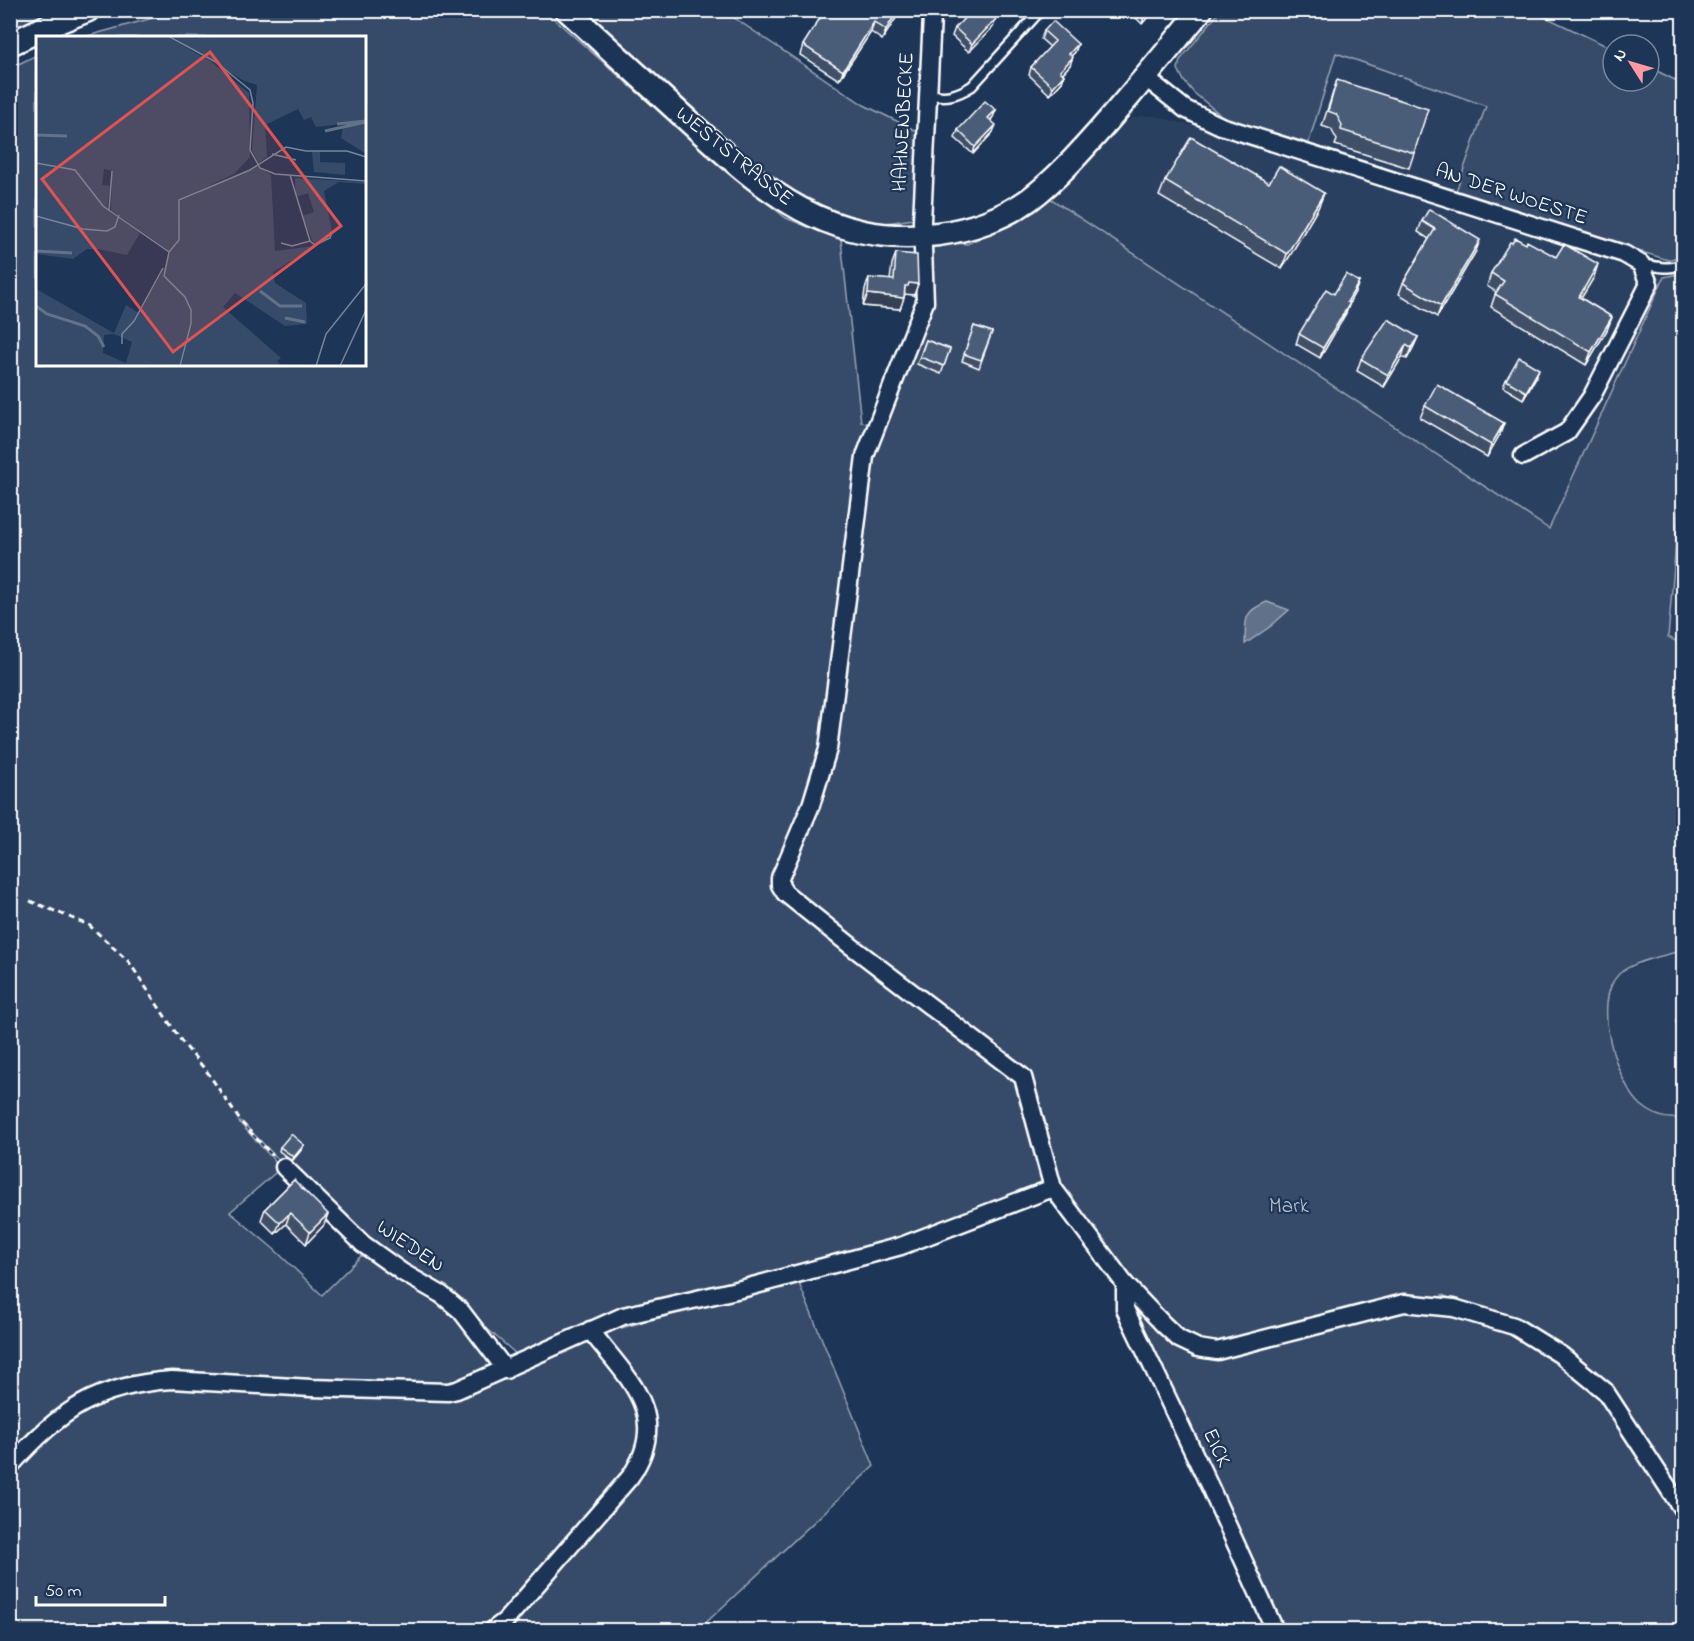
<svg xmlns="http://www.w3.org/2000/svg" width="1694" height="1641" font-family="'Indie Flower',sans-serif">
<rect width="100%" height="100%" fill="#1d3557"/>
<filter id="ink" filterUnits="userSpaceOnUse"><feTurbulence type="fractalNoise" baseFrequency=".0167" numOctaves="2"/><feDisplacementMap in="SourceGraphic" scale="12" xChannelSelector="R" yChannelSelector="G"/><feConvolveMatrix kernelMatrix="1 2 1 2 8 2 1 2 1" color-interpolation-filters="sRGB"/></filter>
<g filter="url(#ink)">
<g fill="#2a4161">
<path d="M1336 53 1486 106 1448 209 1664 277 1549 529 1050 198 1122 125 1131 119 1140 116H1154L1218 132 1307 148Z"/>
<path d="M1683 458V645L1668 638Z"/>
<path d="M1683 950V1117L1672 1120 1648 1110 1640 1104 1628 1088 1619 1068 1608 1032 1607 999 1613 981 1627 969Z"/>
</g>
<g fill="#364b69" stroke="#9aa5b4" stroke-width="1.5">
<path d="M11 10 62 11 11 33Z"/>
<path d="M178 11H545L723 168 786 218 841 240 861 422 875 424 861 456 820 747 807 806 771 873 774 891 1019 1079 1050 1187 896 1240 517 1355 473 1316 396 1262 285 1166 242 1122H239L281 1168 230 1212 275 1250 322 1295 366 1251 456 1318 500 1368 455 1387 192 1383 178 1389 454 1395 590 1336 625 1380 644 1421 636 1465 491 1630H11L10 68 37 55 38 364H364V38L84 37Z"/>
<path d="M586 11H724L864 105 921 133 914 219 886 223 857 221 807 200 776 183Z"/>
<path d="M1220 11H1533L1613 49V81H1649V67L1683 84V250L1678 257 1668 260 1455 194 1486 106 1336 53 1307 148 1227 120 1194 93 1184 81 1178 69 1180 60Z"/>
<path d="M1050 198 1549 529 1664 277 1683 273V458L1668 637 1684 645 1683 950C1665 956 1633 961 1619 974 1591 1001 1616 1082 1641 1105 1654 1116 1668 1121 1683 1117V1502L1608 1389 1516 1323 1442 1295 1451 1311 1509 1328 1557 1357 1601 1395 1683 1520V1630H1277L1132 1316 1131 1286 1055 1186 1027 1075 785 886 817 807 871 458 928 302 929 241 967 244 1034 212Z"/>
<path d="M798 1281 874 1466 698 1630H496L642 1467 653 1420 595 1335Z"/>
</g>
<path fill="#617289" stroke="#a0aab8" stroke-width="1.5" d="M1267 602 1289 610 1271 626 1245 644C1246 620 1242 612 1267 602Z"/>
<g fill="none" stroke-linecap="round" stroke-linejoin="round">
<g stroke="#fff" stroke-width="13">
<g id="lane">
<path d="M928 94C946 98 956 96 972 86L1041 10"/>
<path d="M1642 264C1656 266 1672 272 1684 262"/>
</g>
</g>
<g stroke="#fff" stroke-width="21">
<g id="street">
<path d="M934 10 932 16 922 221 925 302 865 456 828 749 811 805 780 878V885L785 893 851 946 1023 1077 1053 1188 1125 1284 1164 1325 1179 1339 1198 1348 1217 1351 1404 1303 1454 1308 1514 1326 1561 1355 1605 1391 1684 1512"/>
<path d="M1146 78 1185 109 1221 126 1624 254 1641 264 1649 284 1592 396 1567 432 1523 456"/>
<path d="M284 1167 363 1244 402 1272 442 1295 461 1311 506 1370"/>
<path d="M1125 1284V1309L1210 1487 1275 1630"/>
<path d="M10 1466C61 1410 96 1385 172 1380L311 1388 448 1392 457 1390 623 1316 745 1288 901 1246 1053 1188"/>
<path d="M493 1630 505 1621 630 1477C673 1415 627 1378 590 1330"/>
</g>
</g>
<g stroke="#fff" stroke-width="27">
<g id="secondary">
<path d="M567 10C606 46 646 82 685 118 762 188 825 248 938 234 970 230 1004 218 1030 199 1059 177 1083 149 1107 122 1139 85 1170 48 1201 10"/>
<path d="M10 44 48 26 88 10"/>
</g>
</g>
<path stroke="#fff" stroke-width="3" stroke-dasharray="6 4.5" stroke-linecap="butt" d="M30 901 89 925 129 962 182 1042 208 1073 241 1122 273 1156"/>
<use href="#lane" stroke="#1d3557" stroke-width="8"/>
<use href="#street" stroke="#1d3557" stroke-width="16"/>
<use href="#secondary" stroke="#1d3557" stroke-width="22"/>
</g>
<g fill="#405068" stroke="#fff" stroke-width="1.5">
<path d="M818 10H900L898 15 882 40 871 32 839 80 800 55 803 45 823 14Z"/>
<path d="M1128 10H1154L1142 24Z"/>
<path d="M993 27 969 52 952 36 955 28Z"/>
<path d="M1044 31 1078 44 1075 52 1071 56 1070 65 1063 73 1064 75 1062 82 1050 95 1029 75 1031 67 1050 47 1041 39Z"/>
<path d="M1337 80 1414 153 1409 168 1335 145 1337 140 1331 129 1322 126Z"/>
<path d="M996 110 993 117 991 120 993 132 973 154 955 138 958 130Z"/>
<path d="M1165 181 1269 183 1324 193 1318 208 1282 269 1159 196Z"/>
<path d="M1422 221 1476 251 1437 317 1399 294 1403 283 1429 239 1418 232Z"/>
<path d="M1512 243 1526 244 1556 257 1594 277 1581 298 1612 317 1607 330 1586 365 1491 307 1496 292 1487 286 1491 273Z"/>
<path d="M896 253 918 284 914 295 905 294 900 309 863 306 865 289 869 278 890 280 892 264Z"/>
<path d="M1359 282 1355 292 1349 303 1346 313 1320 358 1296 344 1299 334 1334 294Z"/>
<path d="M974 326 992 332 979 368 962 361Z"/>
<path d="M1418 337 1413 348 1407 359 1402 357 1384 387 1357 371 1361 359Z"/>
<path d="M926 340 950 349 941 374 917 364Z"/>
<path d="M1536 377 1523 399 1503 387 1506 380Z"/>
<path d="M1425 406 1504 423 1500 434 1487 457 1420 418Z"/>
<path d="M1681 1006H1683V1046L1676 1021Z"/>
<path d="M304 1145 302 1149 292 1161 279 1151 280 1147Z"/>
<path d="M294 1180 324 1225 306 1244 286 1224 275 1234 261 1220 265 1209Z"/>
</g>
<g fill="#344155" stroke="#fff" stroke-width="1.5">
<path d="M898 10H900L898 15 882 40 886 30Z"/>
<path d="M1150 10H1154L1142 24 1144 16Z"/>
<path d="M996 19 993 27 969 52 972 44Z"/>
<path d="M874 22 871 32 839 80 843 71Z"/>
<path d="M1078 44 1075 52 1066 61 1069 54Z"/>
<path d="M1073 57 1070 65 1058 78 1060 71Z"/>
<path d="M1064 75 1062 82 1050 95 1053 87Z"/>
<path d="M996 110 993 117 986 125 988 118Z"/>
<path d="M996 125 993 132 973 154 975 147Z"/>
<path d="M1324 193 1318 208 1282 269 1287 254Z"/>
<path d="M1480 240 1476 251 1437 317 1441 306Z"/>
<path d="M1598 264 1594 277 1574 310 1579 297Z"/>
<path d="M1359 282 1355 292 1344 312 1347 302Z"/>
<path d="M909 283 918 284 914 295 905 294 904 297 905 286Z"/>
<path d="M868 294 904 298 900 309 863 306Z"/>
<path d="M1350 303 1346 313 1320 358 1323 348Z"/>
<path d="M1612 317 1607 330 1586 365 1591 352Z"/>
<path d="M1418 337 1413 348 1407 359 1411 348Z"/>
<path d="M1406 345 1402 357 1384 387 1388 375Z"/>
<path d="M1539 369 1536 377 1523 399 1526 392Z"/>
<path d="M1504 423 1500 434 1487 457 1491 445Z"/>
<path d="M304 1145 302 1149 292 1161 294 1157Z"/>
<path d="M290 1213 286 1224 275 1234 280 1223Z"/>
<path d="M328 1214 324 1225 306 1244 310 1232Z"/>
</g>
<g fill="#4a5d79" stroke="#fff" stroke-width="1.5">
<path d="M825 10H898L886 30 874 22 843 71 803 45Z"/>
<path d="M972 10H986L996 19 972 44 955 28Z"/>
<path d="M1139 10H1150L1144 16Z"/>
<path d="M1053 21 1078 44 1069 54 1073 57 1060 71 1064 75 1053 87 1031 67 1055 41 1044 31Z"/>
<path d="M1337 80 1428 109 1414 153 1341 130 1342 125 1336 114 1328 111Z"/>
<path d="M985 101 996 110 988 118 996 125 975 147 958 130Z"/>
<path d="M1191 137 1269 183 1279 166 1324 193 1287 254 1165 181Z"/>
<path d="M1429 209 1480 240 1441 306 1403 283 1435 229 1422 221Z"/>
<path d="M1515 238 1526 244 1527 241 1556 257 1564 244 1598 264 1579 297 1612 317 1591 352 1495 294 1504 281 1491 273 1510 242 1512 243Z"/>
<path d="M896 253 917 255 918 284 909 283 908 286H905L904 298 868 294 869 278 894 280Z"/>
<path d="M1346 274 1359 282 1347 302 1350 303 1323 348 1299 334 1326 289 1334 294Z"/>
<path d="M1388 319 1418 337 1411 348 1406 345 1388 375 1361 359Z"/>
<path d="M974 326 992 332 981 360 964 354Z"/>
<path d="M926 340 950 349 944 366 920 357Z"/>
<path d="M1519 357 1539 369 1526 392 1506 380Z"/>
<path d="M1437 384 1504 423 1491 445 1425 406Z"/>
<path d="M291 1134 304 1145 294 1157 280 1147Z"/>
<path d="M294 1180 328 1214 310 1232 290 1213 280 1223 265 1209Z"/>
</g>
</g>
<g text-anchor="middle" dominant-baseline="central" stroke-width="4.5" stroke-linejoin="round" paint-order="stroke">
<g font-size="21" fill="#fff" stroke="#1d3557">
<text transform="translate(904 122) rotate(-87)">HAHNENBECKE</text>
<text transform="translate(734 157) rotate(39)">WESTSTRASSE</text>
<text transform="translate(1511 195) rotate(18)">AN DER WOESTE</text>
<text transform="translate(410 1247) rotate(34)">WIEDEN</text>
<text transform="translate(1216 1448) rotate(65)">EICK</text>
</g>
<g font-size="21" fill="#b9c0ca" stroke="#1d3557">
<text x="1289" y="1207">Mark</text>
</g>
</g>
<g transform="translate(36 36)">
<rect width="330" height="330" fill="#1d3557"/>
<path d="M0 0H130L174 25 213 57 214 121 198 138 143 164 142 204 137 211 143 204 144 165 221 130 235 139 239 215 279 210 237 236 239 247 270 267 271 288 249 290 199 257 187 271 245 322 241 325 246 330H145L156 288 155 274 153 265 155 288 144 330H0V253L78 297 90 269 103 277 129 231 134 216 75 174 76 135 68 133 66 149 74 150 71 173 104 197 91 219 62 213H51L37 223 0 218V181L8 182 0 179ZM78 298 96 306 90 327 67 317 68 299ZM135 0H330V85L280 91 275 81 268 84 262 73 229 89 231 121 222 127 216 114 221 49 208 45ZM330 87V118L305 102 307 90ZM276 116H284V126L309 127V139L278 136ZM259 142 330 146V148L303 146 288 155 296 196 278 208 266 180 278 176 272 157 260 161Z" fill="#364b69" fill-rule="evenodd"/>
<path fill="none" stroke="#617289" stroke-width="3" d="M301 88 330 85M289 95 330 86M0 99 31 100M0 215 36 217M224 255 244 270H266M0 270 11 278 49 290 62 300 68 311M249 282 269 286"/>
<path fill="none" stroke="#77869a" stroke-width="1.5" d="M132 0 180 26 214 54 217 67 214 114 224 132 239 138 330 145M236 118 260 124M0 127 39 134 67 170 133 216M73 174 76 135M0 180 47 193 71 195 79 191 83 179M274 205 279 209 294 202 296 196M245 207 256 210 274 205 254 139M86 308V298L98 285 127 232M144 330 155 288V274L149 261 128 240 133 216 143 204V164L214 134 250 111 270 115H311L330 121M280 330 290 298 330 248M304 330 330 274"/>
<path fill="#de5353" fill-opacity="0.15" stroke="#de5353" stroke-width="3" d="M174 16 305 190 137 316 6 143Z"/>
<rect width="330" height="330" fill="none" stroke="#fff" stroke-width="3"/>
</g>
<rect width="1694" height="1641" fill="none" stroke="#1d3557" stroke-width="36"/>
<rect x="18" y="18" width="1658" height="1605" fill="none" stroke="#fff" stroke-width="2" filter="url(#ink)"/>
<g transform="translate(1631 63) rotate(307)"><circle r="28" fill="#1d3557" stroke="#77869a" stroke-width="1.5"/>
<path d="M0-4.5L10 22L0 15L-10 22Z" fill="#ff9aa2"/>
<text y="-9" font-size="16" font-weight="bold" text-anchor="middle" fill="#ffffff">N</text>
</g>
<path d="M36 1596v9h129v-9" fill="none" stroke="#ffffff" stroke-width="3"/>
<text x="45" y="1596" font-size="18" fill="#ffffff" stroke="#1d3557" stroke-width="4.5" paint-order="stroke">50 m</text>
</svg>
